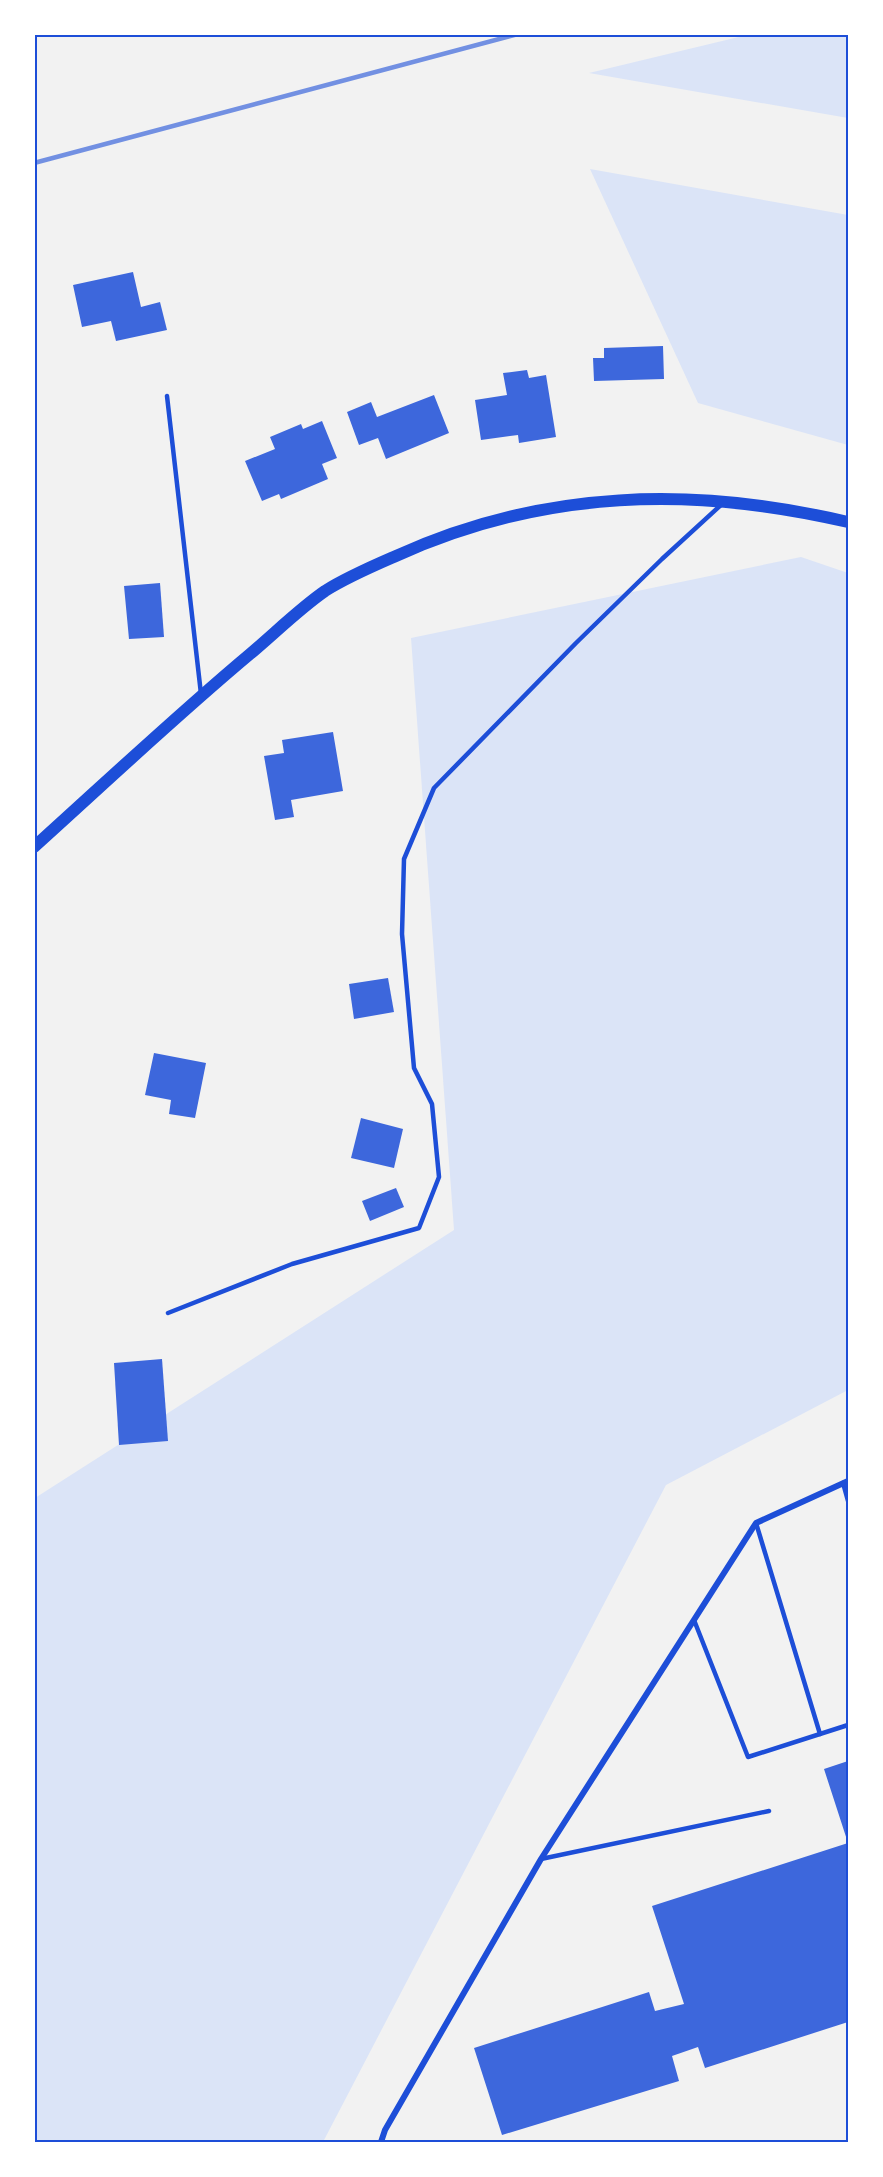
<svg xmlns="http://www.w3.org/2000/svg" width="883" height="2177" font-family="Mulish,sans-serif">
<rect width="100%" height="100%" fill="#f2f2f2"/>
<g fill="#dbe4f7">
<path d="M747 35H848V118L589 73Z"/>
<path d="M590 169 848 215V445L698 403Z"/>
<path d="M801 557 848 573V1390L666 1485 323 2142H35V1498L454 1230 411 638Z"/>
</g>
<g fill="#3d67dc">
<path d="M133 272 141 307 160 302 167 330 116 341 111 321 82 327 73 285Z"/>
<path d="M663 346 664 379 594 381 593 358H604V348Z"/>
<path d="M527 370 529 378 546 375 556 437 519 443 518 435 481 440 475 400 507 395 503 373Z"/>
<path d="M434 395 449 433 386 459 378 438 359 445 347 412 371 402 377 417Z"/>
<path d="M322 421 337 458 322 464 328 479 281 499 279 494 262 501 245 461 275 449 270 437 301 424 303 429Z"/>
<path d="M160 583 164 637 129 639 124 586Z"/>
<path d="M333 732 343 791 291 800 294 817 275 820 264 756 284 753 282 740Z"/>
<path d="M388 978 394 1012 354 1019 349 984Z"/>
<path d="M154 1053 206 1063 195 1118 169 1114 171 1100 145 1095Z"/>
<path d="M361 1118 403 1129 394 1168 351 1158Z"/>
<path d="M396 1188 404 1207 370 1221 362 1201Z"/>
<path d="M162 1359 168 1441 119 1445 114 1363Z"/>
<path d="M848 1761V2022L705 2068 698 2047 672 2056 679 2081 502 2135 474 2048 649 1992 655 2011 684 2004 652 1906 848 1843 824 1769Z"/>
</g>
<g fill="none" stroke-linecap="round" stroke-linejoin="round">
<g stroke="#1d4ed8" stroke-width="4.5">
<path d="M167 396 201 694"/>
<path d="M168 1313 292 1264 419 1228 439 1177 432 1104 414 1068 402 934 404 859 434 788 576 643 662 559 722 504"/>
<path d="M843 1483 848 1501"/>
<path d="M756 1523 820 1734"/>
<path d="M694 1620 748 1757 848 1725"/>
<path d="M541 1859 769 1811"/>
</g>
<path stroke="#1d4ed8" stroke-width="6" d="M381 2142 385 2130 541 1859 756 1523 848 1481"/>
<path stroke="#1d4ed8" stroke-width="12" d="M34 847C106 782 176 716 250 654 274 634 299 609 325 591 347 577 373 566 396 556 543 489 694 486 848 522"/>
<path stroke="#7290e2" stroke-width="4.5" d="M34 163 518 34"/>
</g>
<rect width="883" height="2177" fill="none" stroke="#ffffff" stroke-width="72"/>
<rect x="36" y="36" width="811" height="2105" fill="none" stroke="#1d4ed8" stroke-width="2"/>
</svg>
